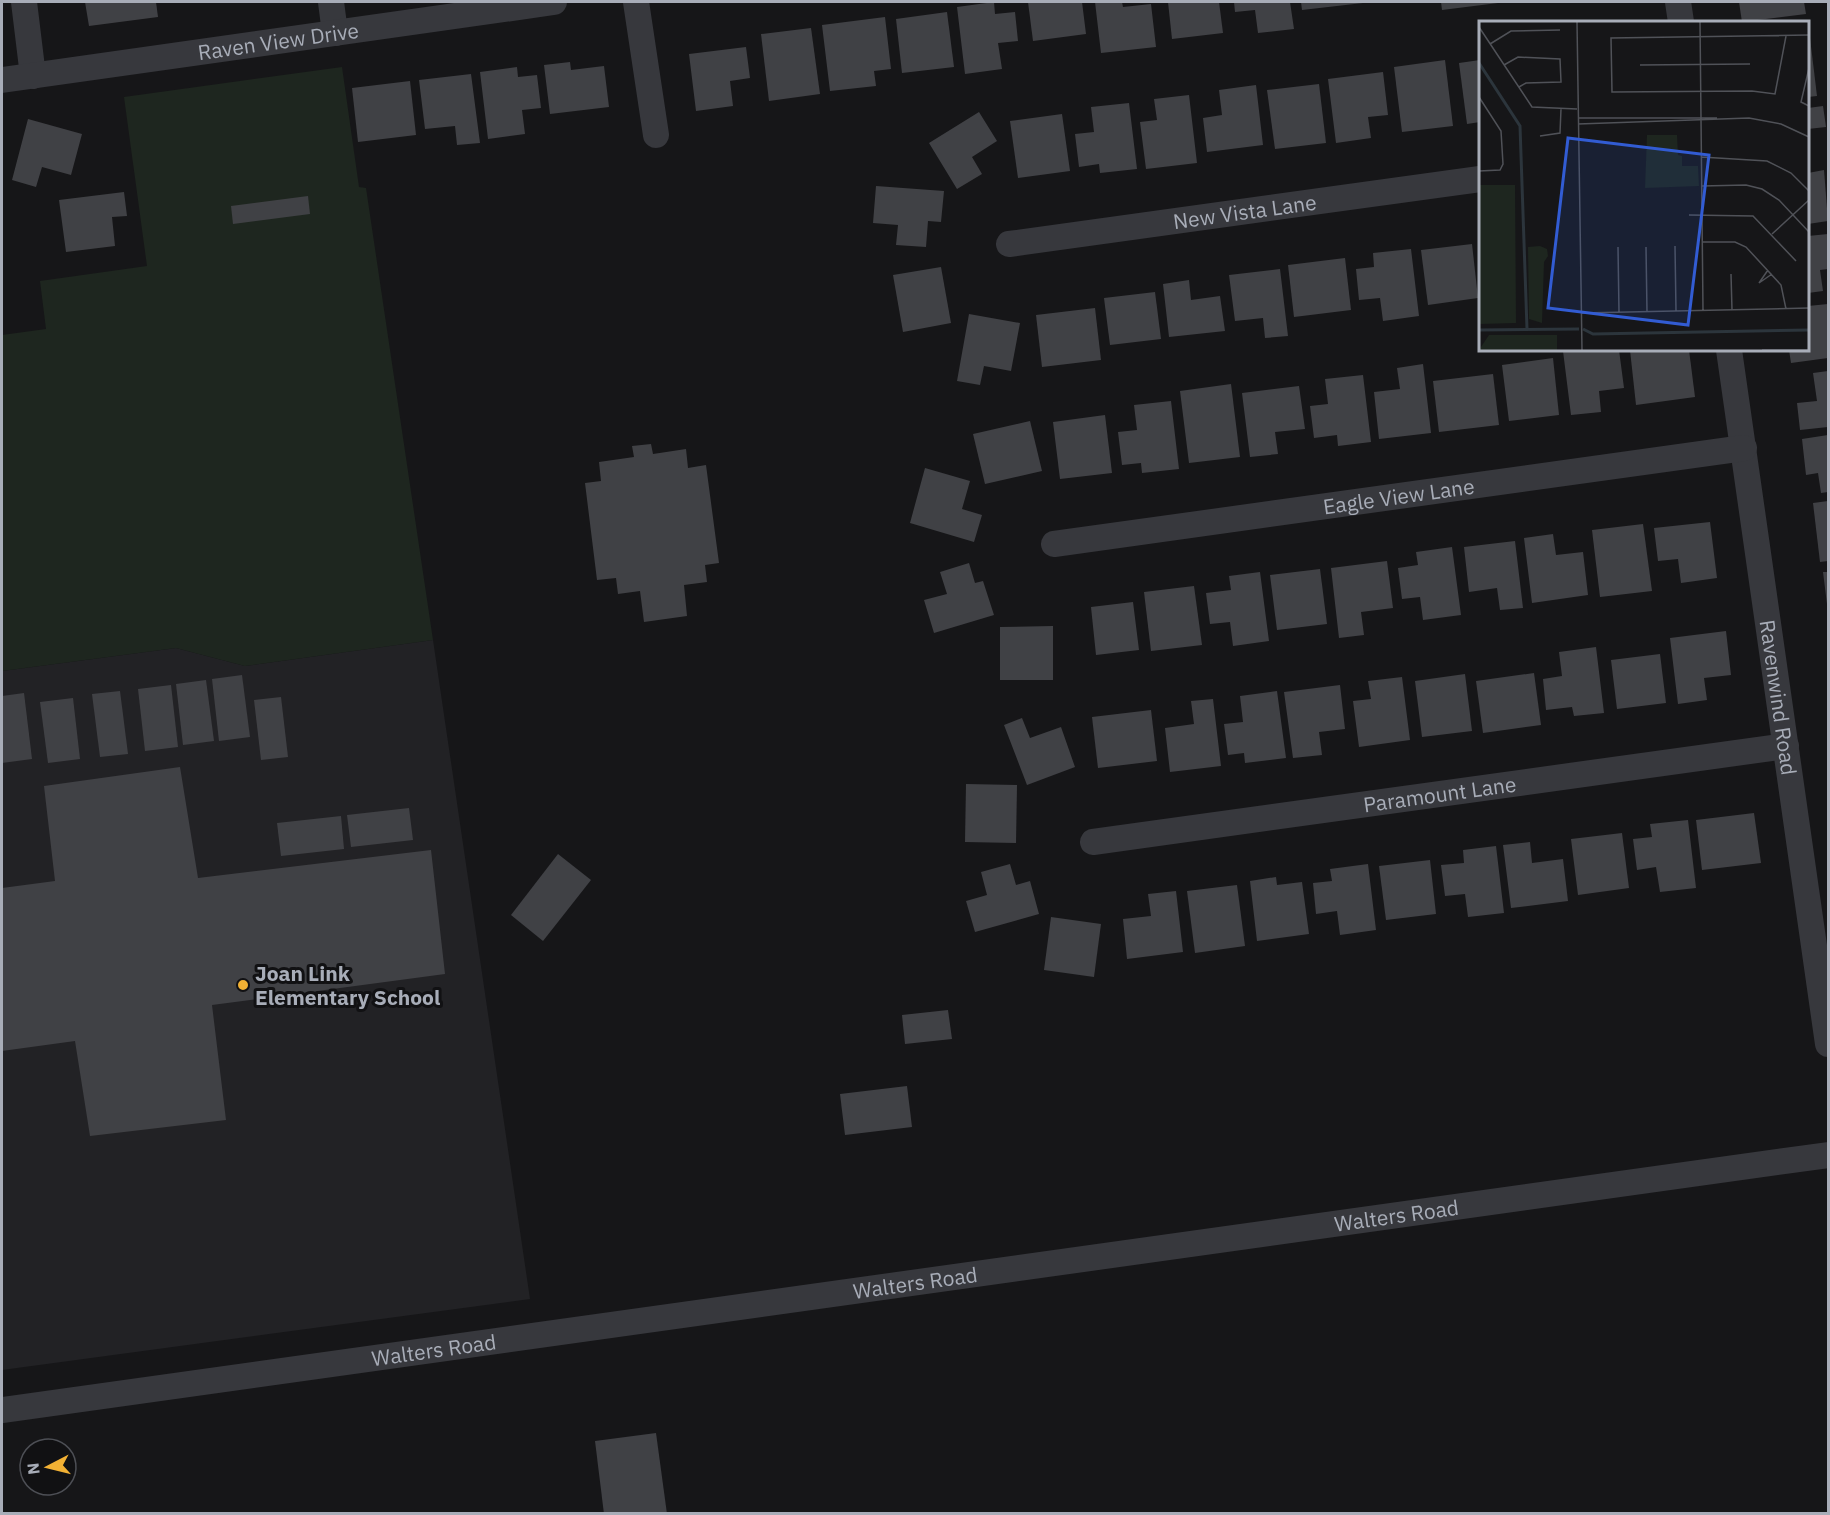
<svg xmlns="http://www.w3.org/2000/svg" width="1830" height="1515" font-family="'IBM Plex Sans',sans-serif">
<rect width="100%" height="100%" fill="#161618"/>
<path fill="#222225" d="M433 640 530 1299 2 1370V671L176 648 245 666Z"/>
<path fill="#1e261f" d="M342 67 359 187 366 188 433 640 245 666 176 648 2 671V335L46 329 40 281 147 266 124 97Z"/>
<g fill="#404145">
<path d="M85 2H156L158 17 89 26Z"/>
<path d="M994 2 995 14 1015 12 1018 41 998 43 1002 69 965 74 957 7Z"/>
<path d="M1028 2H1082L1086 34 1033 41Z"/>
<path d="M1095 2H1122L1123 7 1151 4 1156 47 1101 53Z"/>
<path d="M1168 2H1219L1223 33 1172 39Z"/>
<path d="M1234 2H1290L1294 29 1258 33 1255 10 1235 12Z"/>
<path d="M1301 2H1363V3L1302 10Z"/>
<path d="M1441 2H1498V3L1442 10Z"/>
<path d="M1739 2H1804L1806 14 1742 22Z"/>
<path d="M947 12 954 67 902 73 896 19Z"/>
<path d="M885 17 891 69 874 71 876 86 830 91 822 25Z"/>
<path d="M811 28 820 94 769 101 761 34Z"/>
<path d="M1810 38 1817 96 1808 97V39Z"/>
<path d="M746 47 750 78 730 81 733 106 696 111 689 54Z"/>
<path d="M1445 60 1453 126 1402 132 1394 67Z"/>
<path d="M1480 60V122L1467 124 1459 63Z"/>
<path d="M570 62 571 70 604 66 609 107 550 114 544 65Z"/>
<path d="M517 67 518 77 537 75 541 108 522 110 525 134 488 139 480 72Z"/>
<path d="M1383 72 1388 115 1368 117 1371 138 1336 143 1328 79Z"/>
<path d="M471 74 480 143 457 145 455 126 425 129 419 80Z"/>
<path d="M410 81 416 135 358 142 352 88Z"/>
<path d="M1319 84 1326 143 1275 149 1267 90Z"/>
<path d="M1256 85 1263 145 1207 152 1203 118 1222 115 1219 90Z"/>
<path d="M1189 95 1197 163 1146 169 1140 122 1157 120 1154 99Z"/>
<path d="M1129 103 1137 169 1100 173 1099 164 1079 167 1075 134 1094 132 1091 107Z"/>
<path d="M1823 106 1826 127 1808 129V108Z"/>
<path d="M979 112 997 141 972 157 982 174 957 189 929 143Z"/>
<path d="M1062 114 1070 171 1018 178 1010 121Z"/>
<path d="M28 119 82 134 71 175 42 167 36 187 12 180Z"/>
<path d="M1824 170 1828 221 1808 224V173Z"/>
<path d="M876 186 944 191 941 222 928 221 926 247 896 245 898 225 873 223Z"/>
<path d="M124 192 127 216 112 217 115 246 66 252 59 200Z"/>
<path d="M308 196 310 214 233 224 231 206Z"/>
<path d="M1828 234V269L1820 270 1823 291 1808 293V236Z"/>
<path d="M1472 244 1478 298 1428 305 1421 250Z"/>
<path d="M1411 249 1419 316 1383 321 1380 298 1359 300 1356 269 1374 267 1373 253Z"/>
<path d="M1345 258 1351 310 1294 317 1288 265Z"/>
<path d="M941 267 951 323 903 332 893 275Z"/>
<path d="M1280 269 1288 336 1265 338 1263 318 1235 321 1229 275Z"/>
<path d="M1189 280 1191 300 1220 296 1225 331 1169 337 1163 284Z"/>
<path d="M1155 292 1161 339 1110 345 1104 298Z"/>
<path d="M1828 304V358L1791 363 1789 350H1808V306Z"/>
<path d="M1095 308 1101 360 1042 367 1036 315Z"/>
<path d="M969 314 1020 323 1011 371 984 366 980 385 957 381Z"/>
<path d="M1619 350 1624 388 1599 391 1601 412 1571 415 1563 351Z"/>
<path d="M1630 350H1689L1695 397 1636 405Z"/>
<path d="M1553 358 1559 415 1509 421 1502 365Z"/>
<path d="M1423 364 1431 433 1379 439 1374 392 1400 389 1397 368Z"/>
<path d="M1828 371V427L1800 430 1797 403 1817 401 1813 373Z"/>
<path d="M1493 374 1499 425 1439 432 1433 381Z"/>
<path d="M1363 375 1371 442 1338 446 1337 435 1314 438 1310 406 1328 404 1325 379Z"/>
<path d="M1231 384 1240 457 1189 463 1180 391Z"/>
<path d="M1299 386 1305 429 1275 432 1278 454 1250 457 1242 393Z"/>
<path d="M1171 401 1179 469 1142 473 1141 463 1122 465 1118 432 1137 430 1134 405Z"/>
<path d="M1105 415 1112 473 1060 479 1053 422Z"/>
<path d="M1030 421 1042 471 985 484 973 434Z"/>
<path d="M1828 435V492L1821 493 1818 473 1806 475 1802 439Z"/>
<path d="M651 444 653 454 686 449 688 468 706 465 719 563 705 565 707 582 684 585 687 616 644 622 640 591 618 594 616 578 597 580 585 483 601 481 599 462 634 457 632 446Z"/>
<path d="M925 468 970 481 962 509 982 515 974 542 910 523Z"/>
<path d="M1828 501V561L1820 562 1813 503Z"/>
<path d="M1710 522 1717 578 1681 583 1678 559 1658 561 1654 528Z"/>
<path d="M1643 524 1652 591 1600 597 1592 530Z"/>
<path d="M1553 534 1556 555 1583 552 1588 595 1532 603 1524 538Z"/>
<path d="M1515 541 1523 608 1500 610 1497 588 1469 592 1464 547Z"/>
<path d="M1452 547 1461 615 1423 620 1420 597 1402 599 1398 568 1418 565 1416 552Z"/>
<path d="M1387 561 1393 608 1361 612 1364 635 1339 638 1331 568Z"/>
<path d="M969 563 975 583 983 581 994 615 934 633 924 600 947 594 940 572Z"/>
<path d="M1320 569 1327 624 1277 630 1270 575Z"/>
<path d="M1260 572 1269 641 1233 646 1230 622 1210 624 1206 593 1231 590 1229 576Z"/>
<path d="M1823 572H1828V604H1827Z"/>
<path d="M1194 586 1202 645 1151 651 1144 592Z"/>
<path d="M1133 602 1139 650 1096 655 1091 607Z"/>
<path d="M1053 626V680H1000V627Z"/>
<path d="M1726 631 1731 675 1704 678 1707 700 1678 704 1670 638Z"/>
<path d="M1596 647 1604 713 1574 716 1572 707 1546 710 1543 679 1562 676 1559 652Z"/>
<path d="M1660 654 1666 703 1617 709 1611 660Z"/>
<path d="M1534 673 1541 725 1483 733 1476 681Z"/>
<path d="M1465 674 1472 731 1422 737 1415 681Z"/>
<path d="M242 675 250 737 219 741 212 679Z"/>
<path d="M1402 677 1410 740 1359 747 1353 701 1371 699 1368 681Z"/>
<path d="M206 680 214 741 183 745 176 684Z"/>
<path d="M171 685 178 747 145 751 138 689Z"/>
<path d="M1340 685 1345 729 1319 732 1322 755 1293 758 1284 692Z"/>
<path d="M120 691 128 754 100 757 92 694Z"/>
<path d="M1277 691 1286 758 1245 763 1244 753 1228 755 1224 724 1243 722 1240 696Z"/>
<path d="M24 693 32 759 2 763V696Z"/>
<path d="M281 697 288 757 261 760 254 700Z"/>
<path d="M73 698 80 759 48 763 40 702Z"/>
<path d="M1213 699 1221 766 1170 772 1165 728 1194 724 1191 701Z"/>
<path d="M1151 710 1157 761 1098 768 1092 717Z"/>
<path d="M1022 718 1030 738 1061 727 1075 767 1027 785 1004 725Z"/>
<path d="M180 767 198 878 431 850 445 974 212 1005 226 1120 90 1136 75 1041 2 1051V888L55 881 44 786Z"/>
<path d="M966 784 1017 785 1016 843 965 842Z"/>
<path d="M409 808 413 840 351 847 347 815Z"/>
<path d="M1754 813 1761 863 1702 870 1696 820Z"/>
<path d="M341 816 344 849 281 856 277 823Z"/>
<path d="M1688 820 1696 888 1660 892 1656 867 1637 870 1633 839 1652 837 1650 824Z"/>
<path d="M1622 833 1629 888 1578 895 1571 839Z"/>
<path d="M1530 842 1532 863 1563 859 1568 901 1511 908 1503 845Z"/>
<path d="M1496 846 1504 913 1468 917 1465 894 1445 896 1441 865 1464 863 1463 850Z"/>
<path d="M558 854 591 880 543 941 511 915Z"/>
<path d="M1430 860 1436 914 1386 920 1379 866Z"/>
<path d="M1010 864 1016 885 1030 881 1039 914 975 932 966 901 987 895 981 872Z"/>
<path d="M1368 864 1376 930 1340 935 1337 911 1316 914 1313 883 1332 881 1330 869Z"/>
<path d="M1276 877 1277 885 1302 882 1309 934 1257 941 1250 881Z"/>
<path d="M1237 885 1245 946 1195 953 1187 891Z"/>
<path d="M1176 891 1183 952 1127 959 1123 919 1151 916 1148 894Z"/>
<path d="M1051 917 1101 924 1094 977 1044 970Z"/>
<path d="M948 1010 952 1039 905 1044 902 1015Z"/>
<path d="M907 1086 912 1127 845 1135 840 1094Z"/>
<path d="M656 1433 667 1514H604L595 1441Z"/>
</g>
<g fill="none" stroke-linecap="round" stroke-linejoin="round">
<g stroke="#37383d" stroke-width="26">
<path d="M24 2 33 76"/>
<path d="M331 2 335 33"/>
<path d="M636 2 656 135"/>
<path d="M1678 2 1681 22"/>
<path id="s1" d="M2 80 554 2"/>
<path id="s2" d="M1009 244 1480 179"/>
<path id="s3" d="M1729 350 1828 1044"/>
<path id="s4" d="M1054 544 1744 448"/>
<path id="s5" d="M1093 842 1786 746"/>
<path id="s6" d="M2 1410 1828 1155"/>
</g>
</g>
<circle fill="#f2b134" stroke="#111113" stroke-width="2" cx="243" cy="985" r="6"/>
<g text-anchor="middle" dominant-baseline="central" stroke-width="6" stroke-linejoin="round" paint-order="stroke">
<g font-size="21" fill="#a8adb8" stroke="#111113">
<text stroke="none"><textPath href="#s1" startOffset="279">Raven View Drive</textPath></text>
<text stroke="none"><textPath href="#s2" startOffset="238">New Vista Lane</textPath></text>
<text stroke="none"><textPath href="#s4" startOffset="348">Eagle View Lane</textPath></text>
<text stroke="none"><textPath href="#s3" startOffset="351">Ravenwind Road</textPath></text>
<text stroke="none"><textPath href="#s5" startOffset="350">Paramount Lane</textPath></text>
<text stroke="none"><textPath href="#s6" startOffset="1408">Walters Road</textPath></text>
<text stroke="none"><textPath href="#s6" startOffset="922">Walters Road</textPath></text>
<text stroke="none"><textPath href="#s6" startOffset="436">Walters Road</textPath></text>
</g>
<g font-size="21" font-weight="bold" fill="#a8adb8" stroke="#111113" text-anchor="start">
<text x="255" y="973">Joan Link<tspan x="255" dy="24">Elementary School</tspan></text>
</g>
</g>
<g transform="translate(1479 21)">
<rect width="330" height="330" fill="#161618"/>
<path d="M168 114H198L199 134 203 135V145H219L220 165 166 167ZM0 164H36L37 302 0 303ZM61 225 68 228 69 235 65 241 63 302 50 298 49 226ZM10 314H78V329H0Z" fill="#1e261f"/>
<path fill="none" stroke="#2c353c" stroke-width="3" d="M0 42 41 105 48 308M104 308 114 313 330 309M0 309 100 308"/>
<path fill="none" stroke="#505258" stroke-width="1.5" d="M98 1 103 329M221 1 224 289M0 6 53 86 98 88M307 15 296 73 273 70 133 71 132 17 330 14M11 23 32 10 81 9M25 44 39 36 81 38 82 61 47 62 40 66M161 44 271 43M330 47 322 81 330 85M0 76 22 110 24 143 21 149 0 150M99 97H238M99 103 270 97 302 103 330 116M61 115 81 112 82 88M222 136 288 140 312 152 330 170M223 165 267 164 283 168 300 179 330 211M210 194 274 195 317 240M293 213 330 179M224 221H256L267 226 302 264 307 288M196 225 197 290M139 226 140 291M167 226 168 291M289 249 280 262 293 253M252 253 253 289M102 292 330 287M283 329H330"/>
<path fill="#325cd3" fill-opacity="0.15" stroke="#325cd3" stroke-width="3" d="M89 117 230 134 209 304 69 287Z"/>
<rect width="330" height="330" fill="none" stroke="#a8adb8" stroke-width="3"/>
</g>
<rect width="1830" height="1515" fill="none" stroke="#a8adb8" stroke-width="6"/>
<g transform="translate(48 1467) rotate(263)"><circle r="28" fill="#111113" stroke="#4d4f55" stroke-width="1.5"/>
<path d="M0-4.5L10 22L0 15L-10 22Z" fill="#f2b134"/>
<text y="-9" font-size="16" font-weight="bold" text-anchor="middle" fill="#a8adb8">N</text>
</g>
</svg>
